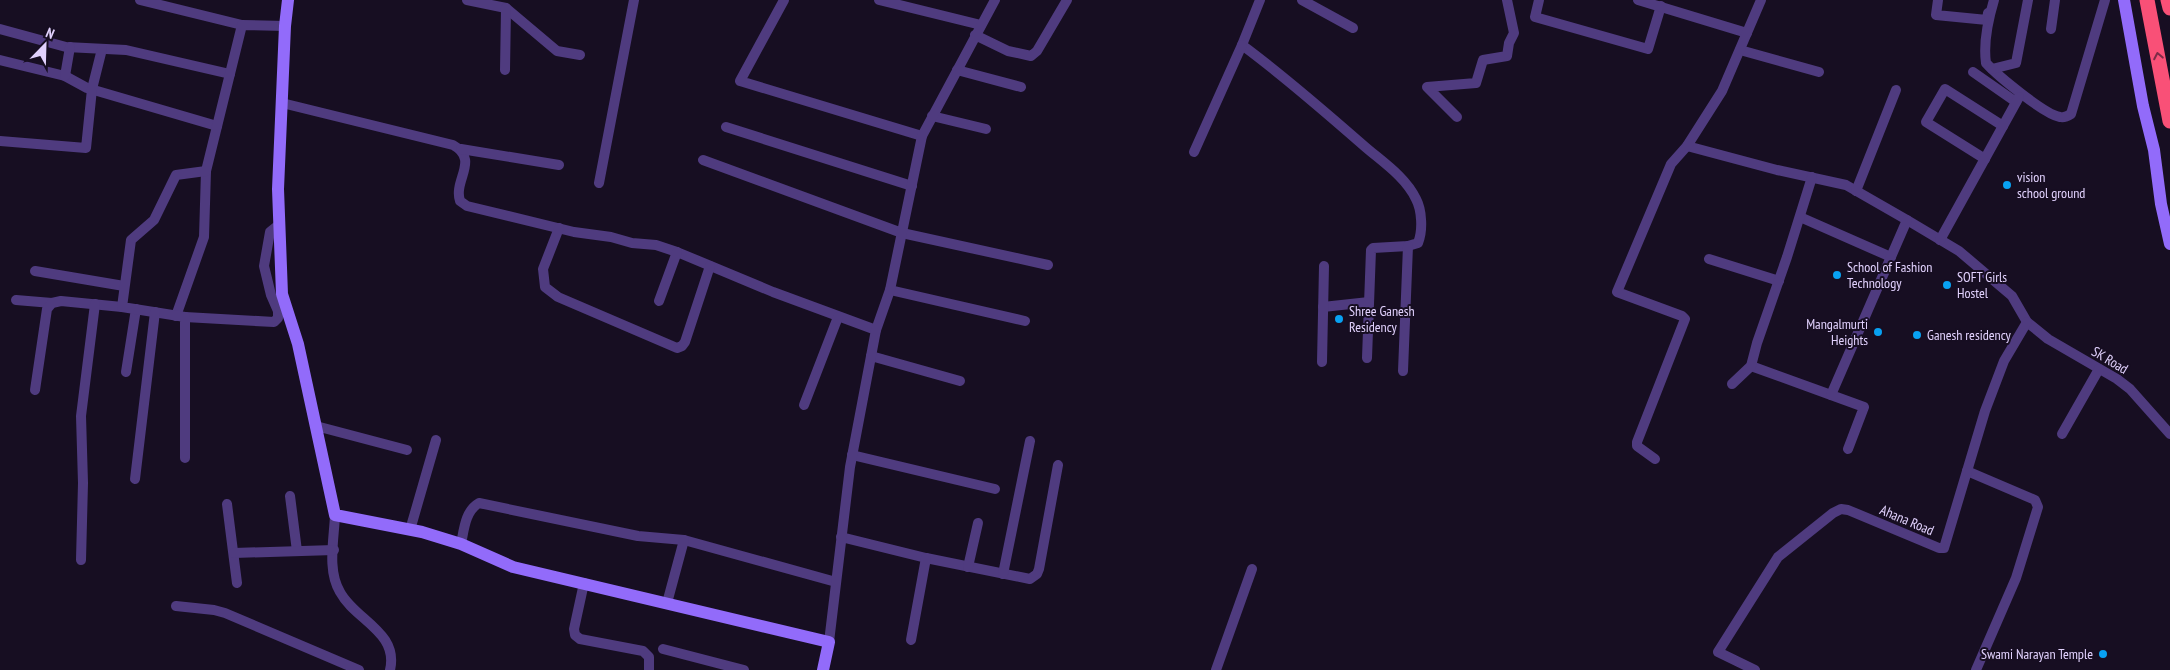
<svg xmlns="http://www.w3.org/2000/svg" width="2170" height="670" font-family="'PT Sans Narrow',sans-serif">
<rect width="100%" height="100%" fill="#170e22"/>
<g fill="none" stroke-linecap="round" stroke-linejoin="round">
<g stroke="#4f3b7f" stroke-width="10">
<path d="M140 0 242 25"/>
<path d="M467 0 506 8 557 51 580 55"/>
<path d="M784 0 740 81 922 136"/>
<path d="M879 0 981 25"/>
<path d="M1260 0 1242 45C1284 76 1323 110 1363 145 1381 161 1405 176 1416 199 1422 210 1423 231 1418 243L1408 246 1373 248 1371 250 1367 358"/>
<path d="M1302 0 1353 28"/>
<path d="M1539 0 1535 17 1648 49 1661 6"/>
<path d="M1638 0 1747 33"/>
<path d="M1938 0 1936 15 1987 20 1988 13"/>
<path d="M1994 0C1988 20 1983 42 1986 63 1998 76 2044 114 2060 117 2064 118 2068 116 2071 114L2105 0"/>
<path d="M0 29 66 47 126 50 230 74"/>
<path d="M2051 29 2055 0"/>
<path d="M975 35 1008 51 1031 56 1037 51 1067 0"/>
<path d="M1740 50 1819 72"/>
<path d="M0 60 65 76 87 88 217 126"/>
<path d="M1992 69 2016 63 2028 0"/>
<path d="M505 70 506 8"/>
<path d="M957 70 1021 87"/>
<path d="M1973 72 2016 102"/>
<path d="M65 76 70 47"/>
<path d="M282 103 453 145C480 160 453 180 460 201L467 206 574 232 611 237 632 243 656 245 677 252 773 292 876 330"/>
<path d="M932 116 986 129"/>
<path d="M1457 117 1427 87 1476 83 1483 60 1507 56 1509 43 1514 33 1507 0"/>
<path d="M726 127 912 186"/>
<path d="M0 141 86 148 92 89 102 49"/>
<path d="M1687 146 1777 170 1846 185 1907 220 1959 251 2012 296 2027 322 2048 339 2117 379 2130 389 2170 434"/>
<path d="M461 149 559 165"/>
<path d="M1194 152 1242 45"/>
<path d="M1985 159 1926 122 1945 89 2003 126"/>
<path d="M703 160 902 233 1048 265"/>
<path d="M599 183 634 0"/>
<path d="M1856 191 1896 90"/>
<path d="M1800 217 1891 257"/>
<path d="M559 228 543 269 545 287 558 297 677 348 682 346 685 342 710 266"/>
<path d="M1940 240 2019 97"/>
<path d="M1709 259 1779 281"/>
<path d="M35 271 124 286"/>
<path d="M890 290 1025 321"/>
<path d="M16 300 52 303"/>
<path d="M659 301 677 252"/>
<path d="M1323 307 1369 302"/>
<path d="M176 316 204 237 206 171"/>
<path d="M185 317 274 322 278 318V311L271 295 264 266 270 232 280 224"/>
<path d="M871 356 960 381"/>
<path d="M1322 362 1324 266"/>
<path d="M1751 366 1831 395"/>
<path d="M1403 371 1408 246"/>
<path d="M126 372 136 309"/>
<path d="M1732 384 1751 366 1757 343 1787 257 1812 177"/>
<path d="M35 390 47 309 52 303 61 301 122 307"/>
<path d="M804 405 838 317"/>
<path d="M316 426 407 450"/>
<path d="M2062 434 2099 369"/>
<path d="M1848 449 1864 407 1831 395 1907 220"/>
<path d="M852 455 995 489"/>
<path d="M185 458V317L122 307 131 240 154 220 176 175 206 171 242 25 285 26"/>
<path d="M1655 459 1637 446V442L1685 319 1682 316 1617 292 1671 164 1687 146 1722 91 1761 0"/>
<path d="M1967 471 2035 500 2038 507 2016 578 1976 670"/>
<path d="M135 479 155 312"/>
<path d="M290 496 297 551"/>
<path d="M227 504 237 583"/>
<path d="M335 515C334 540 327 570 340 592 355 620 399 632 390 670"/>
<path d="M410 530 436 440"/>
<path d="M841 537 926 558 1030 579 1037 574 1039 569 1058 465"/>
<path d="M461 544C464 530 465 511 479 503L638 536 684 540 836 582"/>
<path d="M234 553 334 550"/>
<path d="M81 560 83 483 81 416 95 304"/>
<path d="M968 567 978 523"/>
<path d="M1003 574 1030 441"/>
<path d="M584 583 574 629 575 635 580 639 643 651 649 657V670"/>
<path d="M667 603 684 540"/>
<path d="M176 606 214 610 225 613 359 670"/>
<path d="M911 640 926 558"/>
<path d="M829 642 850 467 876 330 890 290 922 136 995 0"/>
<path d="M663 649 744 670"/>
<path d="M1216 670 1252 569"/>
<path d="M1755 670 1718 652 1778 557 1833 513 1841 509 1848 510 1939 548H1944L1985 411 2004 361 2027 322"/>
</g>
<g stroke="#926bfa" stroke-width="12">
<path d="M288 0 285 26 278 189 282 294 298 344 335 515 422 532 461 544 513 567 829 642 823 670"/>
<path d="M2124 0 2143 106 2154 150 2161 204 2170 244"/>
</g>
<g stroke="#f95077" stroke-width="15">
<path d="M2147 0 2170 121"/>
<path d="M2168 0 2170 8"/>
</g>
</g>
<defs><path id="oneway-chevron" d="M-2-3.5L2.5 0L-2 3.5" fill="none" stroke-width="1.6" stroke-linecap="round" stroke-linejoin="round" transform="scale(1.25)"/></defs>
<use stroke="#7d2c48" href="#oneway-chevron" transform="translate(2158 56) rotate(-101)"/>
<g fill="#08a1f2" stroke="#170e22" stroke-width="2">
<circle cx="2007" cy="185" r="5"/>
<circle cx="1837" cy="275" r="5"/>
<circle cx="1947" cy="285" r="5"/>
<circle cx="1339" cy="319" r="5"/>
<circle cx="1878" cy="332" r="5"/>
<circle cx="1917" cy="335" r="5"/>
<circle cx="2103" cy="654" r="5"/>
</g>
<g text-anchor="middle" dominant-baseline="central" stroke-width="4" stroke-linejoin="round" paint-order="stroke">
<g font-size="14" fill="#e1d1fd" stroke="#170e22" text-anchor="start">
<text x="2017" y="177">vision<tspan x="2017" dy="16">school ground</tspan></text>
<text x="1847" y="267">School of Fashion<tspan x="1847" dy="16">Technology</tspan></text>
<text x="1957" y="277">SOFT Girls<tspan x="1957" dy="16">Hostel</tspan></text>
<text x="1349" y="311">Shree Ganesh<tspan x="1349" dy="16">Residency</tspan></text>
<text x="1868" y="324" text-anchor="end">Mangalmurti<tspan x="1868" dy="16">Heights</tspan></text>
<text x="1927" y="335">Ganesh residency</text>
<text x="2093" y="654" text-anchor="end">Swami Narayan Temple</text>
</g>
<g font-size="14" fill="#e1d1fd" stroke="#170e22">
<text transform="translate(2110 360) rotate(31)">SK Road</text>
<text transform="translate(1907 520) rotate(23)">Ahana Road</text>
</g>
</g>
<g transform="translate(45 45) rotate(23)" stroke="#170e22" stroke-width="4" paint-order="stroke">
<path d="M0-4L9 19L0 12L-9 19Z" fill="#e1d1fd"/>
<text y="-8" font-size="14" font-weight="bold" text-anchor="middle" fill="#e1d1fd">N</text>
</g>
</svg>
